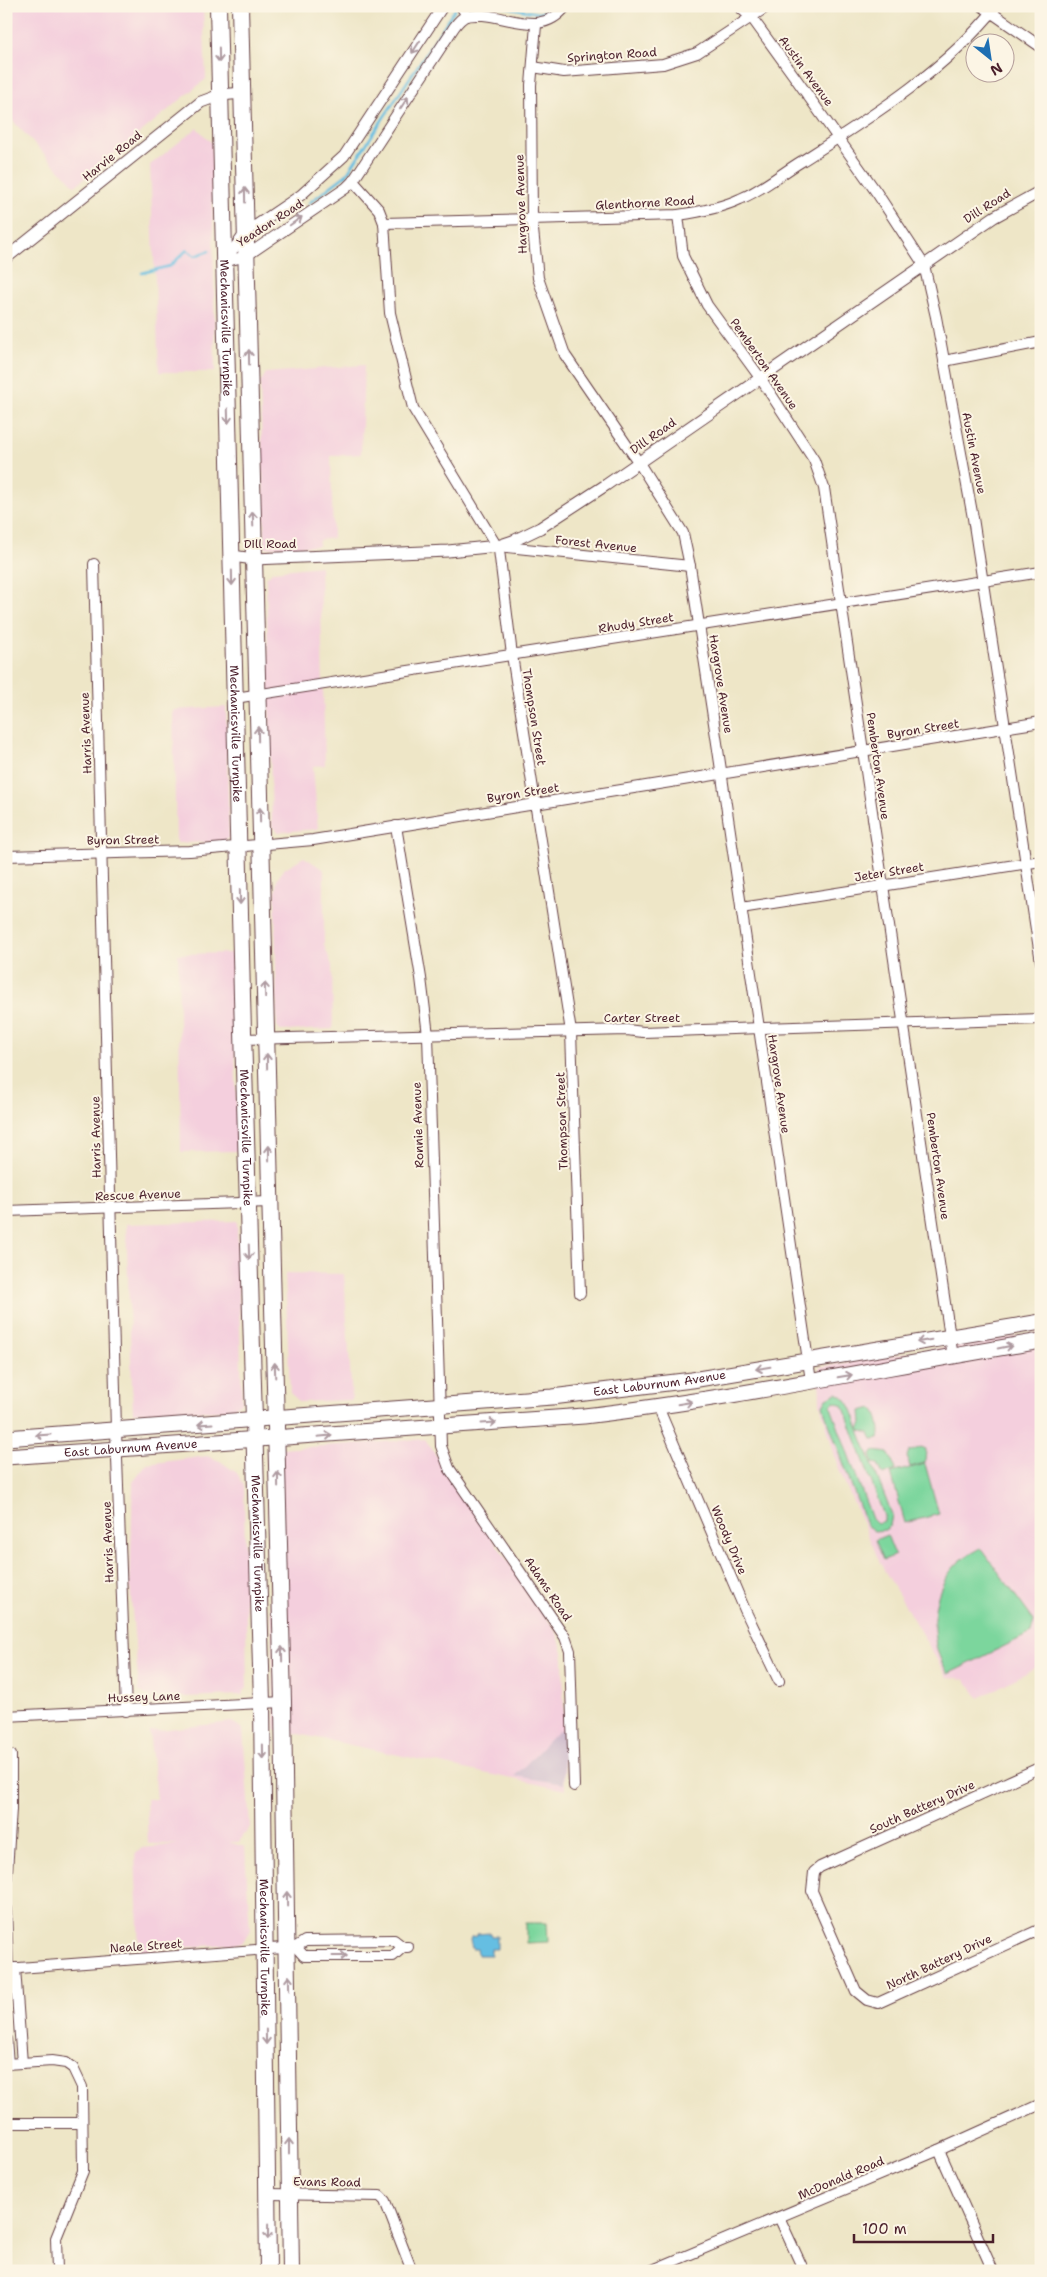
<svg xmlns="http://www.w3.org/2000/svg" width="1047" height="2277" font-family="'Shantell Sans',sans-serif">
<rect width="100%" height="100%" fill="#fcf5e5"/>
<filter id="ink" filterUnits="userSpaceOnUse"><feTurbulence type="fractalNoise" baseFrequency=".02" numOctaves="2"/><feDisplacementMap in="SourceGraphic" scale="10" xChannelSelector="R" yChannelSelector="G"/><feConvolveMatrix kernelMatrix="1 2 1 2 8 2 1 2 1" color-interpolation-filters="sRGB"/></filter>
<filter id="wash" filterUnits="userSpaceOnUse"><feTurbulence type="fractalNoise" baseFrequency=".0096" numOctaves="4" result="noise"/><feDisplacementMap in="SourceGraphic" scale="20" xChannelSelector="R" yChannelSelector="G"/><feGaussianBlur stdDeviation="1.12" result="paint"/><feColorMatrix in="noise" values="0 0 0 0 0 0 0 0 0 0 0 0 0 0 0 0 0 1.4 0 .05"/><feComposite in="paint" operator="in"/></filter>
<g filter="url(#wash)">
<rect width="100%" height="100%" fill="#eee6c7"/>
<g fill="#f4cfdd">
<path d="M6 6H203L206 79 75 186 6 114Z"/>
<path d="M197 128 212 143 215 372H159L150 165Z"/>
<path d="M364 365 361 454 331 456 333 538 319 540 318 546 265 548 260 383 266 373Z"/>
<path d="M320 566 325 765 313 766 318 829 279 832 272 827 266 578 273 571Z"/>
<path d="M226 707 229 837 224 842 176 843 173 710Z"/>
<path d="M304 857 324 870V945L332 965 333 1029 280 1031 277 1026 275 901 277 879 285 868Z"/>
<path d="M232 953 238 1151 181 1152 178 954Z"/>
<path d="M237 1221 242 1402 230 1410 133 1413 126 1224Z"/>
<path d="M285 1273 344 1274 352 1400 300 1402 290 1393Z"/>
<path d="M1041 1332V1665L979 1698 965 1679 947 1677 880 1563 839 1470 820 1404 819 1367Z"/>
<path d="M425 1439 557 1633 563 1652 565 1790 275 1729 266 1450Z"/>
<path d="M207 1456 220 1461 237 1473 244 1486 247 1687 242 1695 151 1698 139 1691 130 1586 133 1482 147 1464Z"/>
<path d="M232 1722 243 1729 250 1827 239 1842H229L245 1847 250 1930 242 1943 139 1951 135 1854 142 1848 179 1844H148L146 1799H157L149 1731Z"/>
</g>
<path fill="#d0bdcd" d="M563 1730 564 1784 515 1776 558 1731Z"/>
<g fill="#7cd69d" stroke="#637a64" fill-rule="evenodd">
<path d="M837 1393C851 1399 854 1416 859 1429L862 1423 861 1411 872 1408C878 1414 882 1431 879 1438L872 1439 869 1433 859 1430 892 1515 890 1526 885 1530 874 1531 866 1525 825 1413 823 1405 827 1398ZM834 1402 843 1405 884 1516V1521L877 1524 872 1519 832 1410 831 1406Z"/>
<path d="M921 1447 926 1449 925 1463 910 1467 907 1457 909 1452Z"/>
<path d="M874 1451 889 1453 896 1470 883 1475 878 1464 873 1463 871 1455Z"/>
<path d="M925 1464 939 1514 905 1523 891 1473Z"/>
<path d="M887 1535 895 1555 884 1560 875 1540Z"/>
<path d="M981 1548 1034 1621 1031 1633 948 1674C944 1666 939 1658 937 1649 929 1618 936 1582 961 1560 967 1555 975 1552 981 1548Z"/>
<path d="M526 1923H547L548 1942 526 1943Z"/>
</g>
<path fill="#65bee2" stroke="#586e86" d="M490 1933 491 1936H497V1949H491V1955H478L477 1949H472L470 1940 471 1937 477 1936V1934Z"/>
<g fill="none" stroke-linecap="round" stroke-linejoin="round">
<g stroke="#65bee2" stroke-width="2.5">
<path d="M502 6 538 13 554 9 556 6"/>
<path d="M309 203 346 175 455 9"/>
<path d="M142 273 170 266 187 250 195 256 209 251"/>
</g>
</g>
</g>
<g filter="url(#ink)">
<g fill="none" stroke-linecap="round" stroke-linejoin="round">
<g stroke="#633d42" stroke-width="12">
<g id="minor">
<path d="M461 6 467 16"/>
<path d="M738 6 752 18 794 76 877 193 924 265 936 317 973 518 1041 962"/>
<path d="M982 6 1041 47"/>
<path d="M536 25 531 85 532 220 538 278 565 355 639 463 683 533 690 566 717 743 811 1381"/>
<path d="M533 67 564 72 663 64 697 53 768 6"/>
<path d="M353 181 379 210 384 223 390 313 413 408 499 550 512 655 571 1032 580 1293"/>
<path d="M678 215 683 256 707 305 761 379 814 460 824 488 953 1357"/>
<path d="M384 223 678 215C699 212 721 208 740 199 762 190 782 173 802 161 871 117 945 71 997 6"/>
<path d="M225 261 246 232 301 195 344 156 443 6"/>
<path d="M224 262 246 256 346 188 353 181 451 32C454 27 458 21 464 17 470 14 476 15 483 15 514 18 543 36 566 6"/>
<path d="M944 361 1041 342"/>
<path d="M498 546 690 566"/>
<path d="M94 564 116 1430 126 1711"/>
<path d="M235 698 1041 572"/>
<path d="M396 826 421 978 428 1035 441 1446 449 1468 565 1637 570 1651 574 1786"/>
<path d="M6 856 190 851 313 840 1041 722"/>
<path d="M741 908 1041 861"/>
<path d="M243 1039 627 1030 643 1032 1041 1019"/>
<path d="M6 1211 270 1202"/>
<path d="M658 1407 745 1610 779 1681"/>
<path d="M6 1716 283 1702"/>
<path d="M11 1755V1809"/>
<path d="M1041 1767 820 1867 814 1872 812 1891 856 1991 867 2000 878 2003 1041 1929"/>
<path d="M6 1808 11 1809 6 1887"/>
<path d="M6 1909 8 1969"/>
<path d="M296 1947 304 1956H393L403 1947"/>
<path d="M15 1968 22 2063"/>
<path d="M6 1969 296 1947 305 1941 394 1940 403 1947H408"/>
<path d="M6 2039 8 2064"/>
<path d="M6 2064 52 2061 66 2063 73 2068 82 2087 83 2171 56 2238 57 2271"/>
<path d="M6 2123H82"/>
<path d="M939 2150 993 2271"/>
<path d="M269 2194 380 2196 385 2201 412 2271"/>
<path d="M779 2217 804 2271"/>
<path d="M650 2271 939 2150 1041 2104"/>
</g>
</g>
<g stroke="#633d42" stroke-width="13">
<g id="tertiary">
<path d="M6 258 201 102 220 95 243 93"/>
<path d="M232 556 254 559 448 551 498 546 513 541 540 528 606 485 994 217 1041 191"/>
</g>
</g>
<g stroke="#633d42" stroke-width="17">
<g id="primary">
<path id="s1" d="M6 1438 552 1397 692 1380 1041 1322"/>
<path id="s2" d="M6 1457 584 1416C737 1398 888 1366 1041 1341"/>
</g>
</g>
<g stroke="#633d42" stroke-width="18">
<g id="trunk">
<path id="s3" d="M218 6 242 996 262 1703 268 2271"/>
<path d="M240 6 283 1702 291 2271"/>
</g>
</g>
<use href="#minor" stroke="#fff" stroke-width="10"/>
<use href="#tertiary" stroke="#fff" stroke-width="11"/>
<use href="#primary" stroke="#fff" stroke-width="15"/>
<use href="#trunk" stroke="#fff" stroke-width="16"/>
</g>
<defs><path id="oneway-shaft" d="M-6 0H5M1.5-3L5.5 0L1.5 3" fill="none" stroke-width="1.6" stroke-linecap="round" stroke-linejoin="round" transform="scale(1.25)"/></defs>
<g stroke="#ae9aa0">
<use href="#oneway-shaft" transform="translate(416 47) rotate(123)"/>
<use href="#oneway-shaft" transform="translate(219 55) rotate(89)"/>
<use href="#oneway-shaft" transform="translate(404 103) rotate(-57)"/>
<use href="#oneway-shaft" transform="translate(245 195) rotate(-91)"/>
<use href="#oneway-shaft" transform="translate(296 221) rotate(-35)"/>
<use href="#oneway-shaft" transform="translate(249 357) rotate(-91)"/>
<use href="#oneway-shaft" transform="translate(228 416) rotate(88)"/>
<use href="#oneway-shaft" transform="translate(253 519) rotate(-92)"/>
<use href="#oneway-shaft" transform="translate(232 578) rotate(89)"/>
<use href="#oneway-shaft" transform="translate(258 734) rotate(-91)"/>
<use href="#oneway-shaft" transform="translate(260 815) rotate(-91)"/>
<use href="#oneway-shaft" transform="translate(240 897) rotate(89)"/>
<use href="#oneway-shaft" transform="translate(265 990) rotate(-92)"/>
<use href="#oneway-shaft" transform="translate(267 1061) rotate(-91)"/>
<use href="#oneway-shaft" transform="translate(269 1153) rotate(-91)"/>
<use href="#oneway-shaft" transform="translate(249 1252) rotate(88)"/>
<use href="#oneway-shaft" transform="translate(924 1341) rotate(170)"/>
<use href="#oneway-shaft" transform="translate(1005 1347) rotate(-11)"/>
<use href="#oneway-shaft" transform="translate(763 1368) rotate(171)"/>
<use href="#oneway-shaft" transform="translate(275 1370) rotate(-92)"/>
<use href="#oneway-shaft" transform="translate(845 1376) rotate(-10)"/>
<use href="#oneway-shaft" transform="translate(685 1403) rotate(-9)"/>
<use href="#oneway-shaft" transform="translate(489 1423) rotate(-4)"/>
<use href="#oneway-shaft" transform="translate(205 1424) rotate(176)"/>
<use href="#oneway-shaft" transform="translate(43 1435) rotate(176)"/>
<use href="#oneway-shaft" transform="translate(325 1436) rotate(-5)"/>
<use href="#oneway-shaft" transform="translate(278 1479) rotate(-91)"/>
<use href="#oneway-shaft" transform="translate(282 1654) rotate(-91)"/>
<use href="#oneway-shaft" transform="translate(263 1752) rotate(89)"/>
<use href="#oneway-shaft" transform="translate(287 1899) rotate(-91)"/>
<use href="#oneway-shaft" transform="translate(340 1956)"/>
<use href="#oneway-shaft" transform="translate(289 1983) rotate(-91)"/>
<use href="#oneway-shaft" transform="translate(266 2037) rotate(89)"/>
<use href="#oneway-shaft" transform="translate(289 2146) rotate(-90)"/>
<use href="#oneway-shaft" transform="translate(268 2232) rotate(91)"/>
</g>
</g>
<g text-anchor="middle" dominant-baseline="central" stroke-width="4" stroke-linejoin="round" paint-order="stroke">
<g font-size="12" fill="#4a1f2b" stroke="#fcf5e5">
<text transform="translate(612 55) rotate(-4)">Springton Road</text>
<text transform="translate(806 71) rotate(54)">Austin Avenue</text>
<text transform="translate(112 156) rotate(-39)">Harvie Road</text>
<text transform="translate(645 203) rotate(-3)">Glenthorne Road</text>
<text transform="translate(521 204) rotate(-92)">Hargrove Avenue</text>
<text transform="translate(987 206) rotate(-33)">Dill Road</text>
<text transform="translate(270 223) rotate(-33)">Yeadon Road</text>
<text stroke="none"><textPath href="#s3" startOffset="322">Mechanicsville Turnpike</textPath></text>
<text transform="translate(764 364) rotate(55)">Pemberton Avenue</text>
<text transform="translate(653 436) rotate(-35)">Dill Road</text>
<text transform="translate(974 453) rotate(79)">Austin Avenue</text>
<text x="270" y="544">Dill Road</text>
<text transform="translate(596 544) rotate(6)">Forest Avenue</text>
<text transform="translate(636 623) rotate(-9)">Rhudy Street</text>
<text transform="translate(721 684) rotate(81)">Hargrove Avenue</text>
<text transform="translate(534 717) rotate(81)">Thompson Street</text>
<text transform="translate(923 729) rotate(-9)">Byron Street</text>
<text transform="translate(86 733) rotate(-92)">Harris Avenue</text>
<text stroke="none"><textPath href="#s3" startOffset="728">Mechanicsville Turnpike</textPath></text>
<text transform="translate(878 766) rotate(82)">Pemberton Avenue</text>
<text transform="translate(523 793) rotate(-9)">Byron Street</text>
<text transform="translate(123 840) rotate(-1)">Byron Street</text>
<text transform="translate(889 872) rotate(-9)">Jeter Street</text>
<text x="642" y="1018">Carter Street</text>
<text transform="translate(779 1084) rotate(82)">Hargrove Avenue</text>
<text transform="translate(562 1121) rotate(-92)">Thompson Street</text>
<text transform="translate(418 1125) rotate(-92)">Ronnie Avenue</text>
<text transform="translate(96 1137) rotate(-91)">Harris Avenue</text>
<text stroke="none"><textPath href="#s3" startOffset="1132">Mechanicsville Turnpike</textPath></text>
<text transform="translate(938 1166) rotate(82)">Pemberton Avenue</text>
<text transform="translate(138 1195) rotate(-2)">Rescue Avenue</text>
<text stroke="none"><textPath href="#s1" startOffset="656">East Laburnum Avenue</textPath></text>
<text stroke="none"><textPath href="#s2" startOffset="125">East Laburnum Avenue</textPath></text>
<text transform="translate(729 1540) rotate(67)">Woody Drive</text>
<text transform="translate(108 1542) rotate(-92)">Harris Avenue</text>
<text stroke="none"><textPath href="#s3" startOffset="1538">Mechanicsville Turnpike</textPath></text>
<text transform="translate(548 1589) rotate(56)">Adams Road</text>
<text transform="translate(144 1697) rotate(-2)">Hussey Lane</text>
<text transform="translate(922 1807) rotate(-24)">South Battery Drive</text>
<text transform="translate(146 1946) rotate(-4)">Neale Street</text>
<text stroke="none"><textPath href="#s3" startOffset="1942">Mechanicsville Turnpike</textPath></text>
<text transform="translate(939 1962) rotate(-25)">North Battery Drive</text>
<text transform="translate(841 2178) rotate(-23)">McDonald Road</text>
<text transform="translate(327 2182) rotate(1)">Evans Road</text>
</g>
</g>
<rect width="1047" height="2277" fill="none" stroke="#fcf5e5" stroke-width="25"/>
<g transform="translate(990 58) rotate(150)"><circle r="24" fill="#fcf5e5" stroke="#b59f9b"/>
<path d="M0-4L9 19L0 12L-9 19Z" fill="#1f6fb2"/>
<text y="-8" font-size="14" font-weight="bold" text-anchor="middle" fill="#4a1f2b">N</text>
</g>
<path d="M854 2234v8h139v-8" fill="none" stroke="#4a1f2b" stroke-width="2.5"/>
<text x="862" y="2234" font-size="15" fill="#4a1f2b" stroke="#fcf5e5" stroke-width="4" paint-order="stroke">100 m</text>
</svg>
